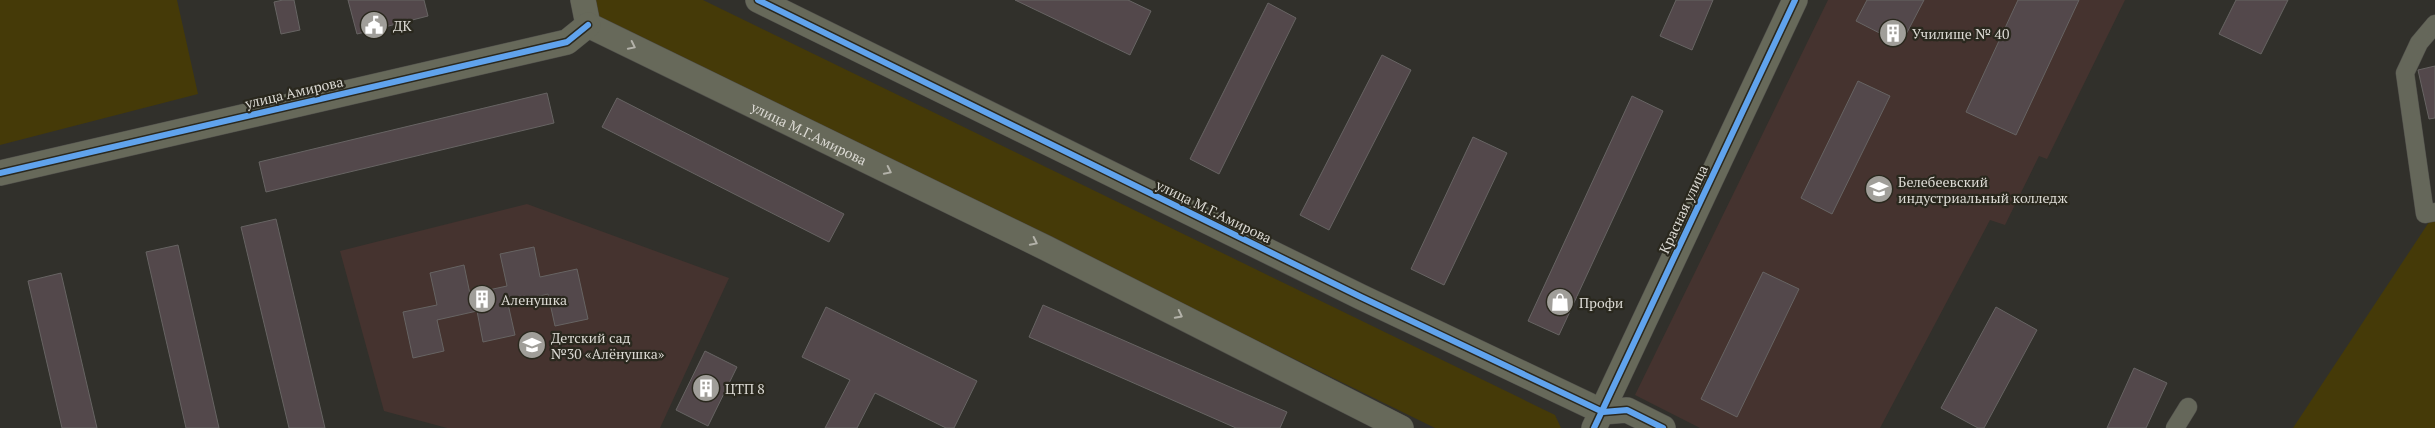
<svg xmlns="http://www.w3.org/2000/svg" width="2435" height="428" font-family="'PT Serif',serif">
<rect width="100%" height="100%" fill="#31302b"/>
<g fill="#45332f">
<path d="M1828 0H2125L2047 159 2039 156 2005 225 1990 220 1880 428H1700L1635 395Z"/>
<path d="M527 204 729 278 660 428H447L384 411 340 251Z"/>
</g>
<g fill="#453a08">
<path d="M0 0H177L198 94 0 145Z"/>
<path d="M586 0H703L1555 415 1561 428H1435L592 14Z"/>
<path d="M2435 213V428H2293Z"/>
</g>
<g fill="#53484b" stroke="#676463">
<path d="M283 0H294L300 30 281 34 274 2Z"/>
<path d="M348 0H424L428 16 357 34Z"/>
<path d="M1015 0H1128L1151 11 1130 55Z"/>
<path d="M1676 0H1713L1692 50 1660 36Z"/>
<path d="M1867 0H1924L1901 44 1856 21Z"/>
<path d="M2018 0H2079L2016 135 1966 112Z"/>
<path d="M2236 0H2288L2261 54 2219 34Z"/>
<path d="M1268 3 1296 18 1219 174 1190 159Z"/>
<path d="M1382 55 1411 70 1329 230 1300 215Z"/>
<path d="M2435 66V118L2429 119 2418 70Z"/>
<path d="M1858 81 1890 96 1832 214 1801 198Z"/>
<path d="M547 93 554 123 266 192 259 162Z"/>
<path d="M1632 96 1663 111 1559 335 1528 321Z"/>
<path d="M617 98 844 214 829 242 602 127Z"/>
<path d="M1473 137 1507 153 1444 285 1411 269Z"/>
<path d="M276 219 325 428H289L241 227Z"/>
<path d="M178 245 219 428H186L146 252Z"/>
<path d="M534 247 540 277 577 269 588 319 555 326 548 294 508 304 515 335 483 342 477 311 437 320 444 351 413 358 403 312 437 305 430 273 464 265 470 294 507 286 500 254Z"/>
<path d="M1763 272 1799 289 1737 417 1701 399Z"/>
<path d="M61 273 97 428H62L28 281Z"/>
<path d="M1043 305 1287 412 1280 428H1236L1029 337Z"/>
<path d="M826 307 977 381 954 428H946L875 393 857 428H825L850 380 802 357Z"/>
<path d="M1996 307 2037 330 1984 428H1978L1941 408Z"/>
<path d="M705 351 737 367 708 426 676 410Z"/>
<path d="M2134 368 2167 383 2146 428H2107Z"/>
</g>
<g fill="none" stroke-linecap="round" stroke-linejoin="round">
<g stroke="#4f4e4a" stroke-width="19">
<g id="street">
<path d="M2435 24 2419 43 2405 73 2425 214 2435 212"/>
<path d="M2175 428 2188 407"/>
</g>
</g>
<g stroke="#4f4e4a" stroke-width="26">
<g id="secondary">
<path d="M583 0 588 25"/>
<path d="M758 0 1361 297 1603 412 1627 410 1663 428"/>
<path id="s1" d="M588 25 1046 248 1401 428"/>
<path d="M0 173 567 42 588 25"/>
<path d="M1594 428 1795 0"/>
</g>
</g>
<use href="#street" stroke="#65675a" stroke-width="18"/>
<use href="#secondary" stroke="#67695a" stroke-width="25"/>
<g stroke="#2a281e" stroke-width="9">
<g id="cycleway">
<path d="M758 0 1361 297 1603 412 1627 410 1663 428"/>
<path d="M0 173 567 42 588 25"/>
<path d="M1594 428 1795 0"/>
</g>
</g>
<use href="#cycleway" stroke="#60a3ed" stroke-width="6"/>
</g>
<defs><path id="oneway-chevron" d="M-2-3.5L2.5 0L-2 3.5" fill="none" stroke-width="1.6" stroke-linecap="round" stroke-linejoin="round" transform="scale(1.25)"/></defs>
<g stroke="#b3b2a9">
<use href="#oneway-chevron" transform="translate(632 46) rotate(26)"/>
<use href="#oneway-chevron" transform="translate(888 171) rotate(26)"/>
<use href="#oneway-chevron" transform="translate(1034 242) rotate(26)"/>
<use href="#oneway-chevron" transform="translate(1179 315) rotate(27)"/>
</g>
<defs>
<g id="civic-disc" transform="scale(1.4375)"><circle r="9.5" fill="#a09e99" stroke="#2a281e"/><path d="M-.6-6.5H3V-4.5H.6V-3L4-1V1h2V6H-6V1h2V-1L-.6-3ZM-1.2 2.5V6h2.4V2.5Z" fill="#fff"/></g>
<g id="building-disc" transform="scale(1.4375)"><circle r="9.5" fill="#a09e99" stroke="#2a281e"/><path d="M-4-6H4V6H1V3H-1V6H-4ZM-2.5-4.3h1.7v1.8h-1.7ZM.8-4.3h1.7v1.8H.8ZM-2.5-1h1.7V.8h-1.7ZM.8-1h1.7V.8H.8Z" fill="#fff"/></g>
<g id="university-disc" transform="scale(1.4375)"><circle r="9.5" fill="#a09e99" stroke="#2a281e"/><path d="M0-5L7-2L0 1L-7-2ZM-4 1L0 2.5L4 1V4Q0 6-4 4Z" fill="#fff"/></g>
<g id="shop-disc" transform="scale(1.4375)"><circle r="9.5" fill="#a09e99" stroke="#2a281e"/><path d="M-5-2.5h2.3a2.7 3.5 0 0 1 5.4 0H5L5.5 6h-11ZM-1.5-2.5h3a1.5 2.3 0 0 0-3 0Z" fill="#fff"/></g>
<g id="school-disc" transform="scale(1.4375)"><circle r="9.5" fill="#a09e99" stroke="#2a281e"/><path d="M0-5L7-2L0 1L-7-2ZM-4 1L0 2.5L4 1V4Q0 6-4 4Z" fill="#fff"/></g>
</defs>
<g fill-rule="evenodd">
<use href="#civic-disc" x="374" y="25"/>
<use href="#building-disc" x="1893" y="33"/>
<use href="#university-disc" x="1879" y="189"/>
<use href="#building-disc" x="482" y="299"/>
<use href="#shop-disc" x="1560" y="302"/>
<use href="#school-disc" x="532" y="345"/>
<use href="#building-disc" x="706" y="388"/>
</g>
<g text-anchor="middle" dominant-baseline="central" stroke-width="4.5" stroke-linejoin="round" paint-order="stroke">
<g font-size="14" fill="#dcdad4" stroke="#2a281e" text-anchor="start">
<text x="393" y="25">ДК</text>
<text x="1912" y="33">Училище № 40</text>
<text x="1898" y="181">Белебеевский<tspan x="1898" dy="16">индустриальный колледж</tspan></text>
<text x="501" y="299">Аленушка</text>
<text x="1579" y="302">Профи</text>
<text x="551" y="337">Детский сад<tspan x="551" dy="16">№30 «Алёнушка»</tspan></text>
<text x="725" y="388">ЦТП 8</text>
</g>
<g font-size="14" fill="#dcdad4" stroke="#2a281e">
<text transform="translate(294 92) rotate(-13)">улица Амирова</text>
<text stroke="none"><textPath href="#s1" startOffset="246">улица М.Г.Амирова</textPath></text>
<text transform="translate(1683 209) rotate(-65)">Красная улица</text>
<text transform="translate(1214 211) rotate(26)">улица М.Г.Амирова</text>
</g>
</g>
</svg>
